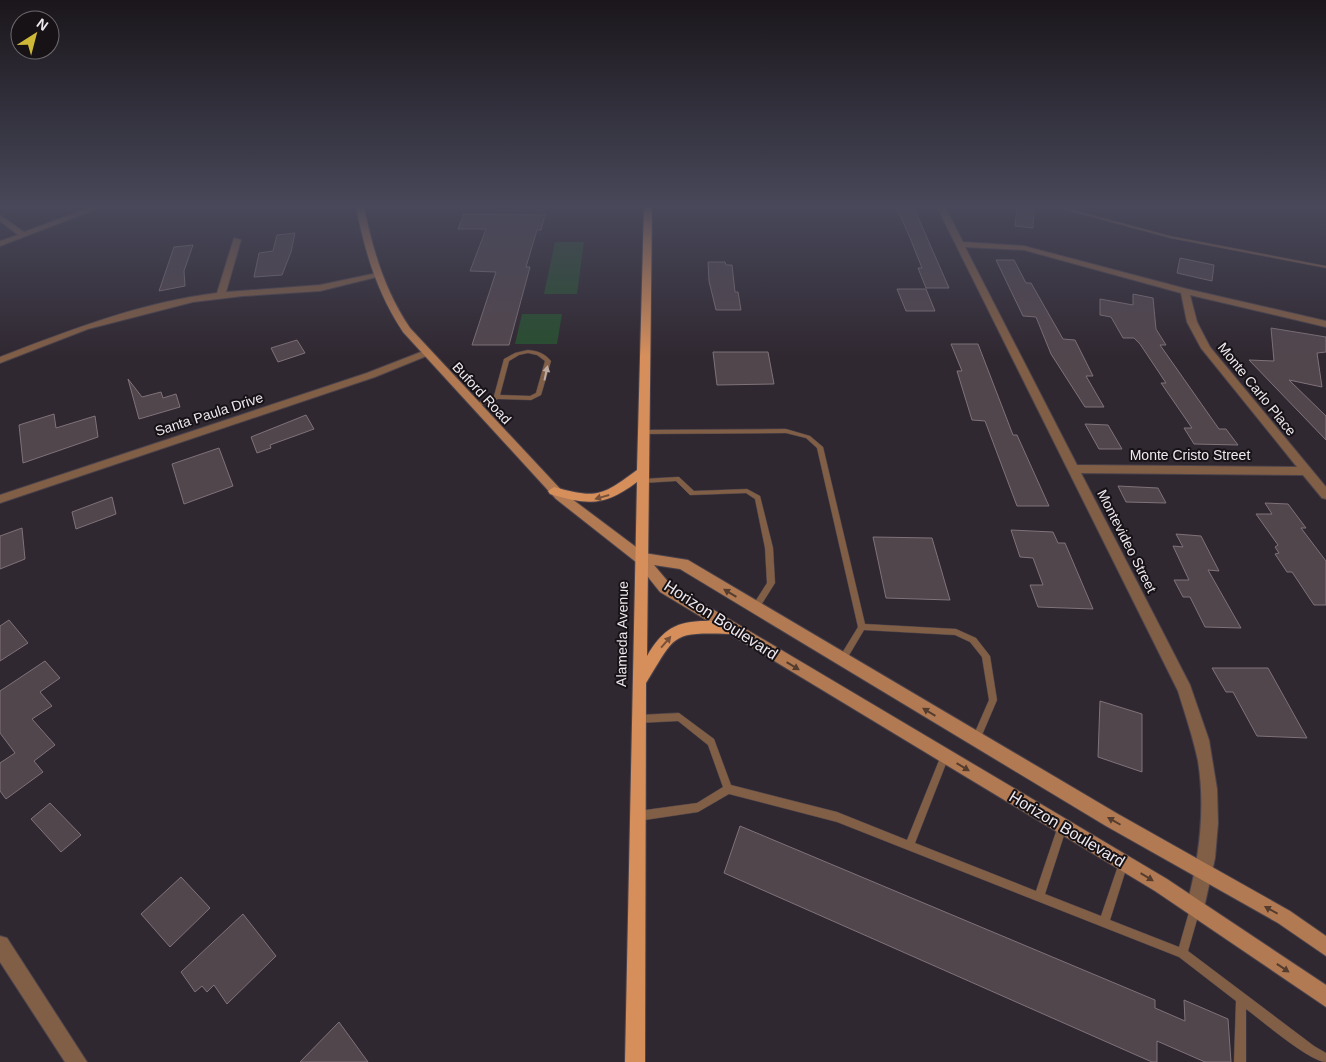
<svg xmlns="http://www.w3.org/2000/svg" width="1326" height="1062" font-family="Arial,sans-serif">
<rect width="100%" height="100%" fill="#302831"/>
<g fill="#284d2f">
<path d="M555 242H584L577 294H544Z"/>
<path d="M522 314H562L557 344H515Z"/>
</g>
<g fill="#52464d" stroke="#7f7279">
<path d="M1017 207 1034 210 1033 228 1015 226Z"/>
<path d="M897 208H914L949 288H926L918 268H922L910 238Z"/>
<path d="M464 214 545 215 541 230H537L526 267H530L509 345H472L496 272 470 271 486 229H458Z"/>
<path d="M295 233 291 252 282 275 254 277 259 253 273 251 277 235Z"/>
<path d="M193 245 184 271 185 286 159 291 174 247Z"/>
<path d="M1180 258 1214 265 1212 281 1177 273Z"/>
<path d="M996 260H1014L1026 283H1031L1063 339 1075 340 1093 376H1086L1104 407H1085L1051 354 1036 317 1023 316Z"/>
<path d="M708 262H725L726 265H732L735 292H738L741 310H716L709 281Z"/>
<path d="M897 289H926L935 311H906Z"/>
<path d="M1133 294 1153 298 1156 329 1166 345H1160L1219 429H1226L1238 445 1194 444 1184 428H1192L1161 383H1166L1140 344 1134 338H1123L1111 317 1100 315V299L1133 305Z"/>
<path d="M1271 328 1326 337V352L1317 353 1322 387 1289 380 1326 416V440L1249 360 1274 361Z"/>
<path d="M297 340 305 353 278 362 271 348Z"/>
<path d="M951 344H978L1013 435H1017L1049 506H1017L985 421 972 420 957 371H962Z"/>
<path d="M713 352H768L774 384 717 385Z"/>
<path d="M128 379 142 397 161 392 163 398 176 394 180 407 139 419Z"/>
<path d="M54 414 56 428 95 416 98 437 23 463 19 425Z"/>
<path d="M306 415 314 429 270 445 271 448 257 453 251 437Z"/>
<path d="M1085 424 1108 425 1122 449H1099Z"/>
<path d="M219 448 233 486 184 504 172 464Z"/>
<path d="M1118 486 1158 488 1166 503 1126 502Z"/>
<path d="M112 497 116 514 76 529 72 512Z"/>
<path d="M1265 503 1288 504 1306 528H1301L1326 561V605H1314L1292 572H1287L1275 554 1279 553 1275 547 1278 545 1256 514H1272Z"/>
<path d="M22 528 25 559 0 569V536Z"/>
<path d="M1011 530 1053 532 1058 543H1065L1093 609 1038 607 1030 585H1043L1033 558 1020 557Z"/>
<path d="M1176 534 1201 536 1219 571 1208 570 1241 628 1205 627 1190 597H1183L1174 580H1189L1173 546 1183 547Z"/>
<path d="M873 537 932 538 950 600 886 598Z"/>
<path d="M9 620 28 643 0 661V626Z"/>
<path d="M45 661 60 678 40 692 52 706 32 719 55 745 34 761 43 772 6 799 0 791V763L15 753 0 733V691Z"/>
<path d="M1212 668H1268L1307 738 1257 736 1233 692H1226Z"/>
<path d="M1100 701 1142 714V772L1098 757Z"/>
<path d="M50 803 81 835 61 852 31 819Z"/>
<path d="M740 826 1155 1000V1008L1185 1021 1184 1000 1228 1019 1231 1062H1205L1157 1041V1062H1152L724 873Z"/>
<path d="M181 877 210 908 170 947 141 914Z"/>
<path d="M243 914 276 956 227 1004 214 985 207 992 202 986 195 992 181 972Z"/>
<path d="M339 1022 368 1062H300Z"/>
</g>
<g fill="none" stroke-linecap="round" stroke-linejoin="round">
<g stroke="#4b434c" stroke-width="1">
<g id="lane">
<path d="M1055 207H1062L1170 236 1326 266V268L1170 238Z"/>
<path d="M528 350C538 351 544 353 551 361L541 395 531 400 498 399 477 407H473V405L494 396 504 359 515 353ZM528 353 537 355 545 361 536 393 530 396 500 395 509 361 519 355Z"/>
<path d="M786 429 810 436 823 447 865 624 956 629 976 638 990 656 997 700 979 742 976 743 973 742 972 739 989 700 982 657 970 642 955 635 864 630 845 662 842 663 839 662 838 660 839 658 858 627 817 448 806 438 786 433 644 434 641 432 644 430Z"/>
<path d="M677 477H679L694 491 747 489 760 496 773 548 775 583 758 610 755 611 752 610 751 608 767 583 765 548 755 499 746 493 692 495H690L676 481 643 483 640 481 643 479Z"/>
<path d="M679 713 714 739 731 785 837 812 907 840 942 753 945 752 948 753 949 756 915 843 1036 891 1059 823 1062 821 1065 823 1067 826 1045 894 1101 916 1120 860 1123 858 1126 860 1128 863 1110 920 1179 947 1191 905 1195 904 1199 905 1200 909 1188 951 1314 1046 1326 1053V1062C1310 1062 1261 1020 1246 1009V1062H1234L1236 1001 1179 957 837 822 729 794 698 812 638 821 635 819 633 816 635 813 638 811 697 803 723 787 708 745 678 721 638 723 635 722 634 719 635 716 638 715Z"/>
</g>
</g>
<g stroke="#4b434c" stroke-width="2">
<g id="street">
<path d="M91 207H102L0 246V241L18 235 0 221V215L24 232Z"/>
<path d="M937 207H945L963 242 1024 246 1187 289 1326 321V327L1190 295 1197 322 1210 347 1326 487V499L1322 498 1303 475 1081 473 1190 685 1209 740 1217 789 1218 823 1215 858 1204 908 1201 914 1195 917 1189 914 1186 908C1199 860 1206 811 1198 761 1193 737 1185 714 1178 691ZM965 247 1024 250 1181 293 1187 322 1201 348 1297 467 1077 465Z"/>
<path d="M234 238 241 240 226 292 320 285 377 273 381 276 320 291 243 296 193 302 88 329 0 363V357C70 330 142 302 217 293Z"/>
<path d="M426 350 431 353 429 355 375 377 0 503V495L367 373Z"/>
<path d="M0 936 7 938 87 1062H65L0 962Z"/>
</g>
</g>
<g stroke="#4b434c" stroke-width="2">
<path id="secondary" d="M356 207H364C373 251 385 291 410 328L564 493 644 553 688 560 1118 814 1290 911 1326 936V956L1278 923 1106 826 680 569 654 565 670 584 1167 879 1326 985V1007L1155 891 660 592 636 562 556 499 403 332C377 293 365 252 356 207Z"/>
</g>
<g stroke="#4b434c" stroke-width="2">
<path id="primary" d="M644 207H652L647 656C663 628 678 620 711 621 718 622 727 621 734 624L736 628 734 632 729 634C670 632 676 635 646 683L645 1062H625L637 482C604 507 588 505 550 494L548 491 554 487C597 499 602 496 637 470Z"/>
</g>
<use href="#lane" fill="#815e46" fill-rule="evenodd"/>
<use href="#street" fill="#815e46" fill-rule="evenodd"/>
<use href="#secondary" fill="#b17a52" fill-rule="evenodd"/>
<use href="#primary" fill="#d68f5b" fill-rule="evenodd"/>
</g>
<defs><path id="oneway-solid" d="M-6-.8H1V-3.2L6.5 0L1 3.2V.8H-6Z" transform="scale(1.25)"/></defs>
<use fill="#bdaaa3" href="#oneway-solid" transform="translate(546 373) rotate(-78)"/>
<g fill="#765038">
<use href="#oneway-solid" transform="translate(602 497) rotate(164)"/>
<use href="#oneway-solid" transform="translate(666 642) rotate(-49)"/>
</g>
<g fill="#543c2e">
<use href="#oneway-solid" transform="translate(730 593) rotate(-149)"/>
<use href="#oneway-solid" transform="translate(793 666) rotate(31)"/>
<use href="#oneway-solid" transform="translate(929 712) rotate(-149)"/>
<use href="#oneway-solid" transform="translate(963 767) rotate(31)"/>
<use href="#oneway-solid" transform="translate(1114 821) rotate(-150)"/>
<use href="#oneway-solid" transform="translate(1147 877) rotate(31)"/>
<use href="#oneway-solid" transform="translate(1271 910) rotate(-151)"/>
<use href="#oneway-solid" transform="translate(1283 968) rotate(34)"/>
</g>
<linearGradient id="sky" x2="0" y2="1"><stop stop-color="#1a161b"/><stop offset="0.58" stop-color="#48485a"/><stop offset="1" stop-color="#48485a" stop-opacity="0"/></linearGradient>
<rect width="1326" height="356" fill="url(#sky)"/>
<g text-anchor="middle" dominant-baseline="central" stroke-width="4" stroke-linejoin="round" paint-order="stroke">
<g font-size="14" fill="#eee9ef" stroke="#161216">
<text transform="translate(1257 389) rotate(51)">Monte Carlo Place</text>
<text transform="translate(482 393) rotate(47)">Buford Road</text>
<text transform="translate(209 414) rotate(-18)">Santa Paula Drive</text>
<text x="1190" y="455">Monte Cristo Street</text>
<text transform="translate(1127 541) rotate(63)">Montevideo Street</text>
<text transform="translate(622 634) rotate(-89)">Alameda Avenue</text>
</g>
<g font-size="16" fill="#eee9ef" stroke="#161216">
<text transform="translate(721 620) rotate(33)">Horizon Boulevard</text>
<text transform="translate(1067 829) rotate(31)">Horizon Boulevard</text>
</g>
</g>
<g transform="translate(35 35) rotate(36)"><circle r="24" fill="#161216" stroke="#6c686d"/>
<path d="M0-4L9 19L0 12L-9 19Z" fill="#ceb837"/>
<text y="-8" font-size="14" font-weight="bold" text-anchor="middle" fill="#eee9ef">N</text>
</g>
</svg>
